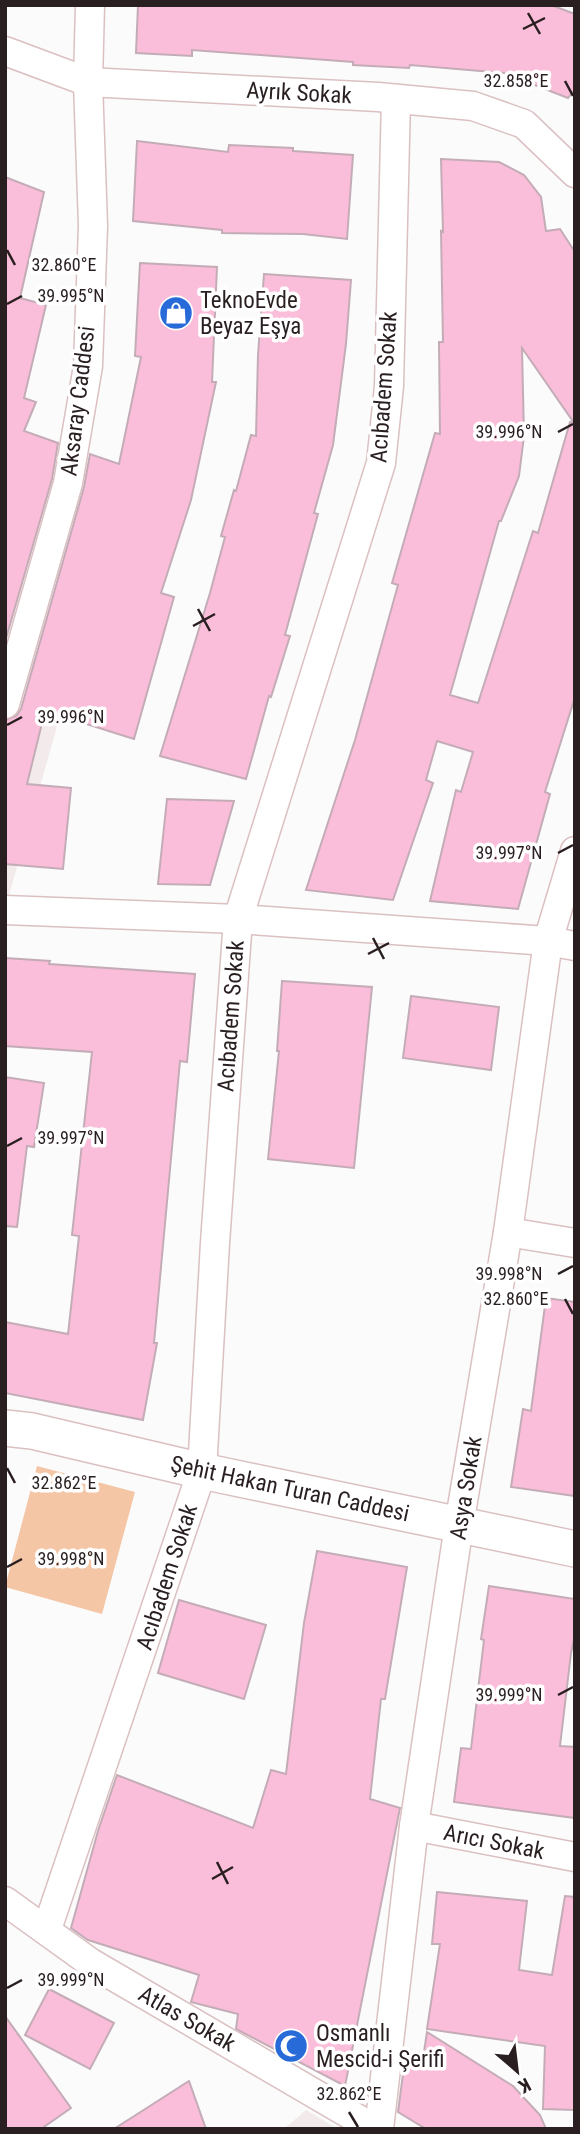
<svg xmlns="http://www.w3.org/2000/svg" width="580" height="2134" font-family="'Roboto Condensed',sans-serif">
<rect width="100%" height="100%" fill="#fbfbfb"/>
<g fill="#f2eaeb">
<path d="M80 646 5 909V853L52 689 19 680 5 696V650L59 665Z"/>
<path d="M306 2110 338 2129H284Z"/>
</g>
<path fill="#f4c6a5" d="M37 1466 135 1492 102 1614 5 1587Z"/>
<g fill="#fbbeda" stroke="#c4acb7" stroke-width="2" fill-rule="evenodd">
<path d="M138 5H551L575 14V89L568 98 504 73 410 65 409 68 353 65V62L192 50V56L136 53Z"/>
<path d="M137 141 228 152 229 145 293 148V151L353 155 347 239 303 234 222 233V230L133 221Z"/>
<path d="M441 159 499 162 524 175 541 197 546 231 560 229 575 252V697L545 792 550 794 518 909 430 901 456 790 461 792 473 752 437 741 426 780 433 783 393 900 306 890 355 740 398 585 392 583 435 433 440 434 439 342H443L441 231 443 232ZM522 348 574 423 570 422 538 533 533 531 478 703 450 695 499 521H501L519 476 524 436Z"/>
<path d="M5 177 44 192 20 298 46 305 24 398 36 402 24 431 58 443 52 479 5 642Z"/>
<path d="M140 263 217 267 212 382H216L191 500 161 593 174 597 134 739 45 711 27 784 71 788 63 869 5 864V720L16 716 21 709 84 487 90 454 119 464 141 357 135 356Z"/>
<path d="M264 274 351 280 346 344 333 445 314 513 318 514 285 635 290 636 271 697 269 696 246 779 160 756 210 593 225 537 221 536 234 490 236 491 251 435 256 436 258 355Z"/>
<path d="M167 799 234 801 210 885 158 884Z"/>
<path d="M5 958 50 961 49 964 195 974 187 1062 180 1061 154 1343H157L143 1420 5 1393V1322L68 1334 79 1236 72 1235 92 1052 5 1046Z"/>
<path d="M282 981 372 987 354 1168 268 1159 279 1051H277Z"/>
<path d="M411 996 499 1007 491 1070 403 1058Z"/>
<path d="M5 1077 44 1083 34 1147 27 1146 17 1227 5 1226Z"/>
<path d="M546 1298 575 1302V1496L511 1487 523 1409 531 1411Z"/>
<path d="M317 1551 407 1567 385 1699H381L370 1799 400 1808 345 2086 236 2029 238 2014 191 2002 199 1975 88 1940 71 1928 98 1831 117 1775 253 1828 271 1770 286 1774 304 1623Z"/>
<path d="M489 1586 575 1599V1635L571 1653 560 1746 575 1747V1818L454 1802 461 1748 471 1749 484 1640 481 1639Z"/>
<path d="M179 1600 266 1625 244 1699 158 1673Z"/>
<path d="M437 1892 527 1901 519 1970 552 1975 565 1896 575 1897V2110L543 2109 545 2046 427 2029 440 1944H432Z"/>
<path d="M49 1989 114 2023 90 2069 25 2035Z"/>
<path d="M5 2016 71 2108 41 2129H5Z"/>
<path d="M427 2032 513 2086 540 2115 546 2129H426L398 2112 403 2074 417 2052H424Z"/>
<path d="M189 2081 206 2129H114Z"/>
</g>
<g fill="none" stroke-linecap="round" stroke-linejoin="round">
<g stroke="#dbc0c2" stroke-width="31">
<g id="minor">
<path d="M5 51 88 82 378 97 473 106 524 124 575 173"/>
<path d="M5 704 68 483 88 366 93 226 88 82 90 5"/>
<path d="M5 910 238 919 548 941 575 946"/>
<path d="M508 1232 575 1243"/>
<path d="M414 1826 575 1857"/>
<path d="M5 1901 91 1963 375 2129"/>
<path d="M47 1929 202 1471 215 1243 238 919 381 463 389 386 396 99"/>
<path d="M379 2129 414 1826 459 1525 508 1232 548 941 575 851"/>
</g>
</g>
<g stroke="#dbc0c2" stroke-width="38">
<path id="major" d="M5 1428 32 1431 202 1471 575 1549"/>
</g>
<use href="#minor" stroke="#fff" stroke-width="28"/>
<use href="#major" stroke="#fff" stroke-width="35"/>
</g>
<path fill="none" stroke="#291f20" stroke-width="2.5" d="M528 13 540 34M523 29 545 18M565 81 573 96M7 250 15 265M7 304 22 296M558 432 573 424M198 609 210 631M193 626 215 614M7 725 22 717M558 853 573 845M373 938 384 959M368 954 389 943M7 1146 22 1138M558 1274 573 1266M565 1299 573 1314M7 1468 15 1483M7 1567 22 1559M558 1695 573 1687M217 1862 228 1884M212 1879 233 1867M7 1988 22 1980M349 2112 358 2127"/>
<defs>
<g id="shop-disc" transform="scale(1.75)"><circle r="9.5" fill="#286bd8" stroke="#fff"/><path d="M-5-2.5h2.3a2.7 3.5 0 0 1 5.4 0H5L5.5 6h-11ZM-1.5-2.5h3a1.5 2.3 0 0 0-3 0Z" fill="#fff"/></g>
<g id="mosque-disc" transform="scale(1.75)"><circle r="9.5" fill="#286bd8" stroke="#fff"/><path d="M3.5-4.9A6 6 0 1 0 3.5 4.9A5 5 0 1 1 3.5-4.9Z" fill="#fff"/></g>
</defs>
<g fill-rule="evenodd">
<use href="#shop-disc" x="176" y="313"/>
<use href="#mosque-disc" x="291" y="2046"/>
</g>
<g text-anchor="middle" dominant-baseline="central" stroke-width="7" stroke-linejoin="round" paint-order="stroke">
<g font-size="23" fill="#291f20" stroke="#fff">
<text transform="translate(299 93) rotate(3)">Ayrık Sokak</text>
<text transform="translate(384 387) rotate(-86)">Acıbadem Sokak</text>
<text transform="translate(78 401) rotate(-83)">Aksaray Caddesi</text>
<text transform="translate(231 1016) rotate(-86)">Acıbadem Sokak</text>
<text transform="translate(466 1488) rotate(-81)">Asya Sokak</text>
<text transform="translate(290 1489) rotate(12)">Şehit Hakan Turan Caddesi</text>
<text transform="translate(167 1577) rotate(-72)">Acıbadem Sokak</text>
<text transform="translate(494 1842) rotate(11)">Arıcı Sokak</text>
<text transform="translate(187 2019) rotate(30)">Atlas Sokak</text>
</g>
<g font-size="23" fill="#291f20" stroke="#fff" text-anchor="start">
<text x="200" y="300">TeknoEvde<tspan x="200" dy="26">Beyaz Eşya</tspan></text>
<text x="316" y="2033">Osmanlı<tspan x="316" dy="26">Mescid-i Şerifi</tspan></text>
</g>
</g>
<g font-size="18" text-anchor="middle" fill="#291f20" stroke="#fff" stroke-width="7" stroke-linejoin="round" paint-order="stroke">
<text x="516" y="87">32.858°E</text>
<text x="64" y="271">32.860°E</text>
<text x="71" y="302">39.995°N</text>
<text x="509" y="438">39.996°N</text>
<text x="71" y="723">39.996°N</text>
<text x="509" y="859">39.997°N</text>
<text x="71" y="1144">39.997°N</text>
<text x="509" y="1280">39.998°N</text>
<text x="516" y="1305">32.860°E</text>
<text x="64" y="1489">32.862°E</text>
<text x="71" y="1565">39.998°N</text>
<text x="509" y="1701">39.999°N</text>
<text x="71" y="1986">39.999°N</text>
<text x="349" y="2100">32.862°E</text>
</g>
<rect width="580" height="2134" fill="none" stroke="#291f20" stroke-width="14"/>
<g transform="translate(517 2071) rotate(152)" stroke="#ffffff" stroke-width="5" paint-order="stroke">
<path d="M0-5L12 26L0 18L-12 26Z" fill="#291f20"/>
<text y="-10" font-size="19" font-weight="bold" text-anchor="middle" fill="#291f20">K</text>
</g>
</svg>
